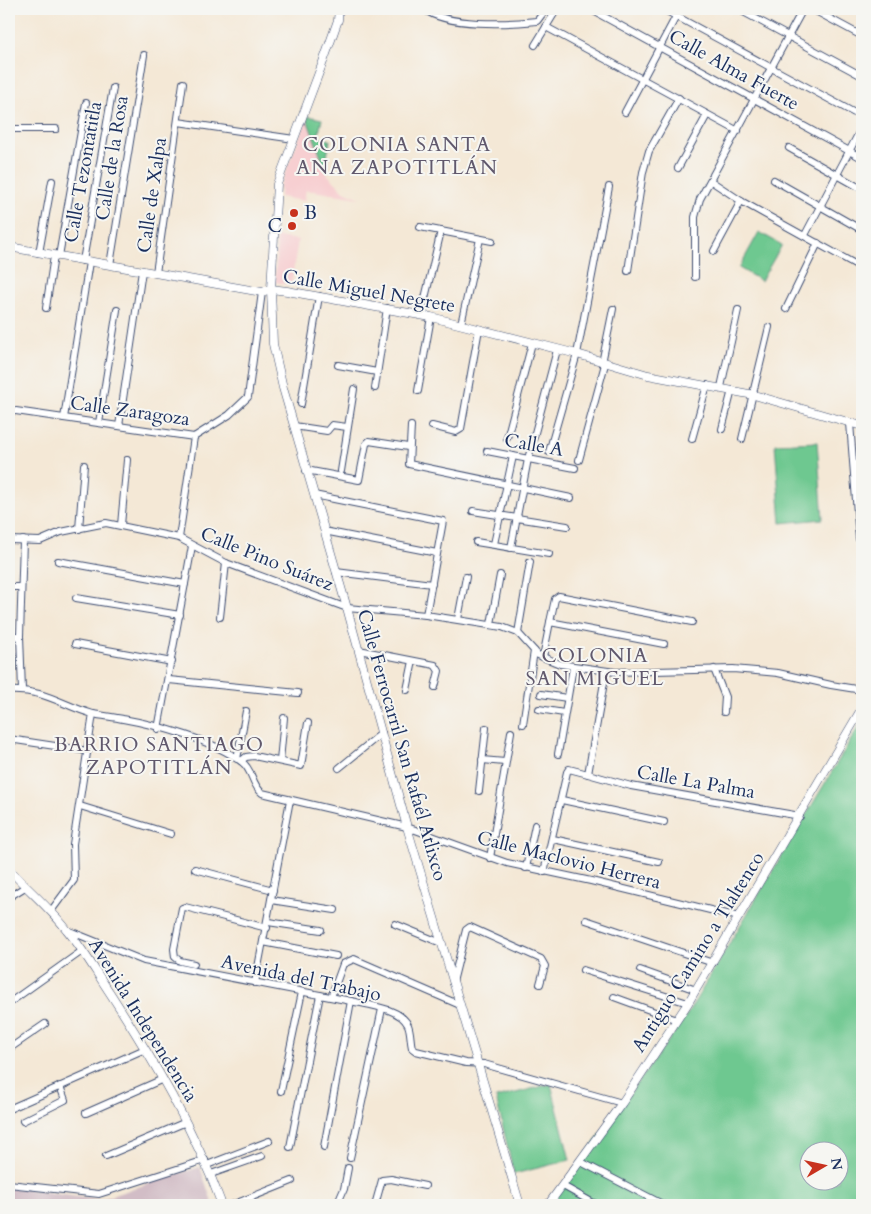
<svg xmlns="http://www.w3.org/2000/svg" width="871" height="1214" font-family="Cardo,serif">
<rect width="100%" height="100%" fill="#f6f6f2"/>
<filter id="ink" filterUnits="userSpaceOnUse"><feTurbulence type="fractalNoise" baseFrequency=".02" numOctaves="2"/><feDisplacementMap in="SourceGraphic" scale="10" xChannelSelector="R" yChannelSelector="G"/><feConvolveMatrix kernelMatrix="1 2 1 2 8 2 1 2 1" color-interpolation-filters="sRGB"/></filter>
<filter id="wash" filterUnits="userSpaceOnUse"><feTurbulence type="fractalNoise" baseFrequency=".0096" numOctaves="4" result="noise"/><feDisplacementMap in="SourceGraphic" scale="20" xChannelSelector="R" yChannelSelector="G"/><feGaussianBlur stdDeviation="1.12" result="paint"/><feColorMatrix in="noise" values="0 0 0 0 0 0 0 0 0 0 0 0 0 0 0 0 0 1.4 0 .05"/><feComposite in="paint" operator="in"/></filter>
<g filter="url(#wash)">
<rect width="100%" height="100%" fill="#f4e8d6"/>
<g fill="#f7cfd1">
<path d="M307 119 328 175 344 191 360 198 306 190 304 201 280 197V186Z"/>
<path d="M277 237 298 240 291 285 275 282Z"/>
</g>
<path fill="#d2bdc6" d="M200 1167 213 1205H9V1187L98 1200Z"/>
<g fill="#6ec890" stroke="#447c77" fill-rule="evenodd">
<path d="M308 116 322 119 318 137 330 140 325 168 307 119Z"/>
<path d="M759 232 782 245 761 281 739 268Z"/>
<path d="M817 442 823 519 781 523 775 444Z"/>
<path d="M862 721V1205H549L685 1018ZM808 1152H838V1182H808Z"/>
<path d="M551 1084 570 1160 514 1174 496 1098Z"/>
</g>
</g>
<g filter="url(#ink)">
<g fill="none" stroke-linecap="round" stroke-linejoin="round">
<g stroke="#3c4b70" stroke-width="8">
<g id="minor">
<path d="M424 9C447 27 508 24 537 21L546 9"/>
<path d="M590 9 862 158"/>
<path d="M663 9 862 117"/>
<path d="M738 9 862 76"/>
<path d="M812 9 862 36"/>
<path d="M546 27 738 131"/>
<path d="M535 45 557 9"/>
<path d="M9 103H11"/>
<path d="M625 112 680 9"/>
<path d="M178 122 294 139"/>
<path d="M9 129H56"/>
<path d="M789 148 862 189"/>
<path d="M678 168 707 115"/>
<path d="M774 180 862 230"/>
<path d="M711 181 741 201 862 268"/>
<path d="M420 227 492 241"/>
<path d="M805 235 862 127"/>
<path d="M714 251 741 201"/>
<path d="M39 253 52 181"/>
<path d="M59 256 86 103"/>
<path d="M83 261 113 88"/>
<path d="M110 265 144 55"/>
<path d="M628 271 643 172 649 151 679 98"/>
<path d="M156 273 183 83"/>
<path d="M695 277V217L700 199 803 9"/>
<path d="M46 308 54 256"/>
<path d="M786 309 818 243"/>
<path d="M421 315 441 231"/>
<path d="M461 324 480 239"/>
<path d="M602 363 613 309"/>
<path d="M338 365 377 372"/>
<path d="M721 387 738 310"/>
<path d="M375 388 387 308"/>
<path d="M418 391 431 317"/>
<path d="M301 404 319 296"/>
<path d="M9 410 194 437 229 415 248 397 262 292"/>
<path d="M64 418 89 262"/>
<path d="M99 423 117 310"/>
<path d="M850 423 859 539"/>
<path d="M119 426 142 271"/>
<path d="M294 426 327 431 332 425 347 427"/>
<path d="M411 426 409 464 571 498"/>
<path d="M432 426 456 432 461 429 479 329"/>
<path d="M722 429 732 390"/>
<path d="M507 438 532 343"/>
<path d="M692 439 707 385"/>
<path d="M742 439 769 327"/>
<path d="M487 451 575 468"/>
<path d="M549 452 577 354 609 187"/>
<path d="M579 460 605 364"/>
<path d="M306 470 359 480 366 444 369 441 408 447"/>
<path d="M341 471 354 389"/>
<path d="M314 495 443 521 426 615"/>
<path d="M473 511 567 526"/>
<path d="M121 525 127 460"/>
<path d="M79 529 84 465"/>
<path d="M324 531 437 553"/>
<path d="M179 538 194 437"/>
<path d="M9 540 40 541 61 532 106 523 179 538 226 563 347 608 426 615 502 627 518 633 538 655 560 664 615 672 733 669 778 673 831 685 862 690"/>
<path d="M476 542 549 554"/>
<path d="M494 544 513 456"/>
<path d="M511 548 528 459 557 350"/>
<path d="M58 561 185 584"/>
<path d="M336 572 432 584"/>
<path d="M9 587H21"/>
<path d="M76 598 180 615"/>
<path d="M220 617 226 563"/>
<path d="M458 619 466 577"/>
<path d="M550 622 555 599 559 596 692 622"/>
<path d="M491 624 500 575"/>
<path d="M518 633 530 562"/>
<path d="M9 636H20"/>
<path d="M75 644 172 662"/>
<path d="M359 650 435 665 439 671 435 687"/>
<path d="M543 657 550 622 664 644"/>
<path d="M714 669 725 697 724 712"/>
<path d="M169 680 298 693"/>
<path d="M22 690 20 636 23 540"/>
<path d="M407 690 413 661"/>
<path d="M9 691C44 689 61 705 93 714 103 716 113 717 123 719 157 725 215 741 242 762 253 770 251 784 262 793L407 827 507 863 591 881 739 917"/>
<path d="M541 694 567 698"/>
<path d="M539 709 564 713"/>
<path d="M523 724 534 651"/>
<path d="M158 729 192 546"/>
<path d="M9 739 88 751"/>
<path d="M558 754 573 667"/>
<path d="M237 759 246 711"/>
<path d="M482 760 505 762"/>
<path d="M241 761 246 757 254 756 301 766 308 723"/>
<path d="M280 761 284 718"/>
<path d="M339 768 382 733"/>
<path d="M588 774 631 786 800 816"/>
<path d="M479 791 486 728"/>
<path d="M562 800 664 822"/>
<path d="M80 806 171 834"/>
<path d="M553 839 659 862"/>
<path d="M490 858 511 732"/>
<path d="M526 868 535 825"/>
<path d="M195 869 273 890"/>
<path d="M544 872 567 772 569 769 588 774 606 671"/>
<path d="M9 897 25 887"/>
<path d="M271 900 335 910"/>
<path d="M51 911 74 880 73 844 93 714"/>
<path d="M586 920 713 963"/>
<path d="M268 922 321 930"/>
<path d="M395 924 441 943"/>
<path d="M67 930 144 961 351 1001C368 1005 400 1008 408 1025 411 1032 410 1040 412 1048L416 1051 466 1063 484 1064 622 1103"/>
<path d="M263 942 336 956"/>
<path d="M194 964 180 961 175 957 174 949 182 908 185 907 267 928"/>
<path d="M583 970 688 1003"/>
<path d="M640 970 696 990"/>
<path d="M453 982 466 930 470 927 541 959 545 966 540 984"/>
<path d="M255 983 290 800"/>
<path d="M331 997 343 964 354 959 460 1005"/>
<path d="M614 997 677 1020"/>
<path d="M9 1003 82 951"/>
<path d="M9 1043 13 1046 45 1024"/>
<path d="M281 1091 302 992"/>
<path d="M9 1109 145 1049"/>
<path d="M86 1113 163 1079"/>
<path d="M23 1121 65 1100 60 1086"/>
<path d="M290 1147 320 995"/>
<path d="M324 1147 351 1001"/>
<path d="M106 1156 186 1122"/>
<path d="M350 1158 382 1009"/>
<path d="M581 1162 664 1205"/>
<path d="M207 1165 269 1141"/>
<path d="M211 1174 262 1156"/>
<path d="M9 1184 99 1194 205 1160"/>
<path d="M563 1186 597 1205"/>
<path d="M232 1205 292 1181"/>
<path d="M337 1205 344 1189 348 1168"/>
<path d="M375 1205 382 1180 391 1179 425 1186"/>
</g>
</g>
<g stroke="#3c4b70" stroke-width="9">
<g id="tertiary">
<path d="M339 9 338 20 326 54 277 184 271 289 273 344 283 388 347 608 407 827 520 1205"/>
<path d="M9 247 262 292 271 289 287 291 431 317 577 354 648 375 754 395 862 426"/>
<path d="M9 869C28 890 50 908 67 930 83 949 96 972 110 993 154 1061 194 1129 222 1205"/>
<path d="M548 1205 622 1103 688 1003 862 708"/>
</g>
</g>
<use href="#minor" stroke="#fff" stroke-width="6"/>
<use href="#tertiary" stroke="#fff" stroke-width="8"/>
</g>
</g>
<g fill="#c8321e" stroke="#f6f6f2" stroke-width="2">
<circle cx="294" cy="213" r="5"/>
<circle cx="292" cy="226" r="5"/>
</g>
<g text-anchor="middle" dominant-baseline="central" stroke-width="4" stroke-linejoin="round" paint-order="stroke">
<g font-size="19" fill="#1b2f5e" stroke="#f6f6f2">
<text transform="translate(734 70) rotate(29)">Calle Alma Fuerte</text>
<text transform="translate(112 158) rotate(-81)">Calle de la Rosa</text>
<text transform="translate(83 172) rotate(-80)">Calle Tezontatitla</text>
<text transform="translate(152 195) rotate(-82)">Calle de Xalpa</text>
<text transform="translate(369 291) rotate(10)">Calle Miguel Negrete</text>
<text transform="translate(130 411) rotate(8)">Calle Zaragoza</text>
<text transform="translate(534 445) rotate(10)">Calle A</text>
<text transform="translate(267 559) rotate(22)">Calle Pino Suárez</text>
<text transform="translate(402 745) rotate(74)">Calle Ferrocarril San Rafaél Atlixco</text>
<text transform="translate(696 782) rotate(10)">Calle La Palma</text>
<text transform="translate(569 860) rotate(14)">Calle Maclovio Herrera</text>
<text transform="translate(698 952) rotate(-58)">Antiguo Camino a Tlaltenco</text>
<text transform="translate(301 978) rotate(12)">Avenida del Trabajo</text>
<text transform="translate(143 1020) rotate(58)">Avenida Independencia</text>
</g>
<g font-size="19" fill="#1b2f5e" stroke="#f6f6f2" text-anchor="start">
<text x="304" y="213">B</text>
<text x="282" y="226" text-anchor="end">C</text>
</g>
<g font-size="20" letter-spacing="1" fill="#61596d" stroke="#f6f6f2">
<text x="397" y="144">COLONIA SANTA<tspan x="397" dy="23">ANA ZAPOTITLÁN</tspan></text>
<text x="595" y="655">COLONIA<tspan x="595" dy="23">SAN MIGUEL</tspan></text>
<text x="159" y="744">BARRIO SANTIAGO<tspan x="159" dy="23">ZAPOTITLÁN</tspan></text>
</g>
</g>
<rect width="871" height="1214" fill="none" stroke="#f6f6f2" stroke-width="30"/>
<g transform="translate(824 1166) rotate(81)"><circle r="24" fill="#f6f6f2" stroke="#9ea6b7"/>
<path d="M0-4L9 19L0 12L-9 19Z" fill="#c8321e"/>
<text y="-8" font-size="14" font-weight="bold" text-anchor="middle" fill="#1b2f5e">N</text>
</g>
</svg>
